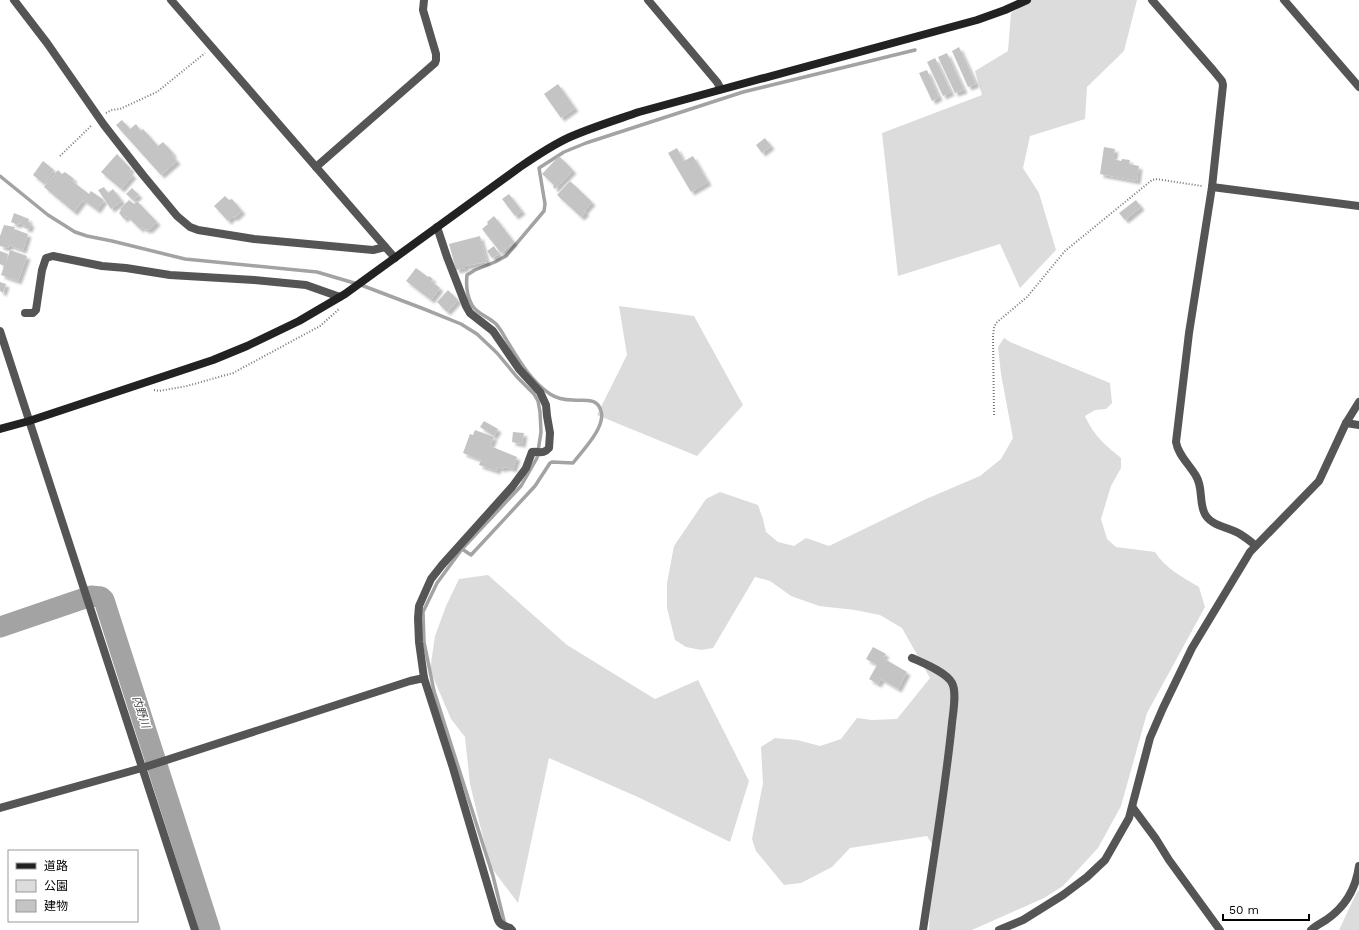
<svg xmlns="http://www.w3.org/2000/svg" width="1359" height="930" font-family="'Work Sans','Noto Sans JP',sans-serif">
<defs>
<filter id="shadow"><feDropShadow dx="3.5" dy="3.5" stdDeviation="1" flood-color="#0004"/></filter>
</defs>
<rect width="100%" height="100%" fill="#fff"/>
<g fill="#dcdcdc">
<path d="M1030 0H1137L1124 51 1087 87 1085 119 1030 136 1023 168 1039 193 1056 250 1020 288 1000 244 898 276 882 133 982 95 975 71 1008 51 1011 13Z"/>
<path d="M619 306 694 316 743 405 697 456 597 415 627 355Z"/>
<path d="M1004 338 1010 342 1110 383 1112 403 1106 409 1095 410 1085 416C1094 436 1105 445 1121 458V468L1111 486 1101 519 1107 539 1116 547 1155 552C1165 568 1182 577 1199 587L1205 607 1147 713 1121 806 1098 848 1063 886 1044 898 972 930H929L932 844 927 836 850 848 832 867 801 883 784 885 756 851 752 839 763 783 761 747 775 738 797 740 820 746 841 739 857 718 872 720 897 719 930 678 902 628 880 615 855 610 819 606 791 596 770 581 755 577 713 648 701 650 686 647 675 640 667 608V583L674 546 706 499 720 492 758 505 763 519 766 532 778 542 794 546 806 538 829 546 926 499 980 476 1001 459 1013 438 1001 374 998 347Z"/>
<path d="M488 575 567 645 655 699 698 680 749 781 730 842 640 798 549 758 518 903 490 866 470 784 465 737 451 719 430 670 435 636 446 606 459 579Z"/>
<path d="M1359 890V930H1339L1357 892Z"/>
</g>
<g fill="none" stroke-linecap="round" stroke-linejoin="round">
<g stroke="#a3a3a3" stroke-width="3.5">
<path d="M0 176 48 215 75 232 87 236 112 241 185 259 317 272 361 285 424 309 461 324 477 334 497 353 517 377 534 394 538 401 540 412 541 432 537 458 521 486 462 549 437 583 423 612 424 642 434 691 493 876 505 925"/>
<path d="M462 549 471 555 535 486 550 463 552 462 573 463C583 450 606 427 601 411 597 397 584 401 573 400 565 400 556 398 550 394 532 382 520 362 509 344 505 338 501 329 496 324 489 317 477 314 472 305 467 296 466 284 467 275L475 270 495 262 506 256 544 211 545 204 539 168 564 152 586 143 743 92 915 50"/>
</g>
<path stroke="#a3a3a3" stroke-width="21" d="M0 627 91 596 101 597 104 600 210 930"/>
</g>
<g fill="#c4c4c4" filter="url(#shadow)">
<path d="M959 47 976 84 968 87 952 51Z"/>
<path d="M947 53 964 90 955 93 938 57Z"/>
<path d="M935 58 951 92 943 96 927 62Z"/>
<path d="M927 70 939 97 932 101 919 73Z"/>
<path d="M558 84 575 108 561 118 544 94Z"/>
<path d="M122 120 130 129 136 124 141 131 143 129 158 146 163 142 173 153 172 155 177 161 161 175 116 125Z"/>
<path d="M765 138 771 146 762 153 756 145Z"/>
<path d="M1104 147 1115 149 1113 159 1121 161 1122 159 1130 160 1129 164 1139 166 1137 181 1100 174Z"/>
<path d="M677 148 684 161 693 156 708 182 691 192 668 153Z"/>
<path d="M117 154 131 169 129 172 133 175 121 189 101 172Z"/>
<path d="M559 156 573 170 555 189 553 187 554 185 542 174Z"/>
<path d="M43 161 54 170 44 184 33 175Z"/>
<path d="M58 170 62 174 65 172 74 179 72 181 89 194 91 191 104 200 97 210 83 200 74 212 44 187Z"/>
<path d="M570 181 592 202 584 211 586 212 581 217 557 195Z"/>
<path d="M104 187 108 193 113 189 122 201 111 209 98 190Z"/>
<path d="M132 188 139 195 133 200 126 194Z"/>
<path d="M509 194 522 211 515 216 502 199Z"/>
<path d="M225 196 229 200 232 199 242 211 234 218 233 216 228 221 214 206Z"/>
<path d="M129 200 134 204 137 201 157 222 149 230 147 229 146 230 142 227 140 229 127 216 124 219 119 213 121 210 120 209Z"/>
<path d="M1136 200 1141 207 1125 220 1119 213Z"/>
<path d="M14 213 29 219 28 222 31 223 29 229 24 228 25 225 19 223 18 225 11 222Z"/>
<path d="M494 216 514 242 501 253 482 229 488 224 487 222Z"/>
<path d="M4 225 15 227 14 229 28 234 23 250 9 245 8 248 0 246V236Z"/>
<path d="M480 236 487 262 465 266V268L456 270 449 244Z"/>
<path d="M494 246 499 254 492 258 487 251Z"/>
<path d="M10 250 27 256 18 281 1 275 4 266 0 264V251L8 254 6 263Z"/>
<path d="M416 268 428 277 429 276 433 279 431 281 440 288 431 300 406 281Z"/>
<path d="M0 282 6 284 3 293 0 291Z"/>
<path d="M448 290 458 300 447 312 437 302Z"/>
<path d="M484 421 498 429 494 436 480 427Z"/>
<path d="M475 430 494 437 490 446 517 457 513 469 507 467 506 468 504 467 503 469 498 467 497 471 479 465 481 460 463 453 470 434 473 435Z"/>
<path d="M513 432 524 433 522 444 512 442Z"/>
<path d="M873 647 886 654 883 658 907 672 898 689 881 679 878 684 869 679 877 665 866 659Z"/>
</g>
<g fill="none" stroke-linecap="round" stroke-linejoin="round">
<g stroke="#777" stroke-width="2" stroke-dasharray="1 2" stroke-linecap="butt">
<path d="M106 113 112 110 120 109 157 92 205 53"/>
<path d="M60 156 92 125"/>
<path d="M154 390 159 391 187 386 233 373 320 326 339 309"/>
<path d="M994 415 993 336 994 328 996 323 1027 297 1065 251 1152 180 1156 179 1202 186"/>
</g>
<g stroke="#555" stroke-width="8">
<path d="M14 0 47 43 104 125 143 175 177 216 190 227 198 230 254 239 373 250 385 247"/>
<path d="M171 0 395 258"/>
<path d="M648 0 717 82 721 89"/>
<path d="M1152 0 1213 70 1222 81 1223 85 1212 187 1189 333 1176 442C1178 455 1189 464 1196 476 1203 487 1199 500 1204 512 1209 526 1229 527 1240 534 1245 537 1250 541 1255 545"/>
<path d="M1284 0 1359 87"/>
<path d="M316 167 435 63 436 60V54L423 10 424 0"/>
<path d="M1212 187 1359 206"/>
<path d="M437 227 447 257 466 306 470 313 493 331 519 369 540 392 546 405 547 416 550 433 549 448C543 455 539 451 532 452L526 468 512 487 442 565 431 579 419 606 418 618 419 642 424 678 453 768 497 917C499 925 503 925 510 928L512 930"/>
<path d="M25 313H33L36 310 42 270 46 258 53 256 102 266 126 268 170 275 254 280 306 285 340 297"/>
<path d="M0 331 195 930"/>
<path d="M1346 423 1359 425"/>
<path d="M912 658C923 663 946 672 952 683 957 692 953 713 952 723 945 792 933 861 923 930"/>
<path d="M0 808 142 768 410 681 424 678"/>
<path d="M1133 808 1156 839 1169 860 1220 930"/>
<path d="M999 930 1023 920 1063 895 1087 877 1105 860 1129 818 1150 738 1163 708 1192 648 1250 552 1319 481 1346 423 1359 402"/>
<path d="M1311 930C1315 926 1321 923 1326 920 1345 907 1356 888 1359 866"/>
</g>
<path stroke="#222" stroke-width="8" d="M0 429 29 421 213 360 247 346 299 321 345 294 520 167C536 156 552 145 570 137 593 127 616 120 639 112L977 20 1005 10 1027 0"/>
</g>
<g text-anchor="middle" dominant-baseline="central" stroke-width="3" stroke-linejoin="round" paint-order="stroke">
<g font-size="11" font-style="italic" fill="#444" stroke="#fff">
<text transform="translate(141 712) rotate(72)">内野川</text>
</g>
</g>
<rect x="8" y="850" width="130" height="72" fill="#ffffff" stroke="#999999"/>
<rect x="16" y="863" width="20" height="6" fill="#222222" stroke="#999999"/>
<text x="44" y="870" font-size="12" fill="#000000">道路</text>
<rect x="16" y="880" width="20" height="12" fill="#dcdcdc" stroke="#999999"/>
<text x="44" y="890" font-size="12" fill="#000000">公園</text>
<rect x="16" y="900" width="20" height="12" fill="#c4c4c4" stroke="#999999"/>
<text x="44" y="910" font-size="12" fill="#000000">建物</text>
<path d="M1223 914v6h86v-6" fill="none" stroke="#000000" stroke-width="2"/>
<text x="1229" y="914" font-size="12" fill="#000000" stroke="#ffffff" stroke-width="3" paint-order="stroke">50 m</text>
</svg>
